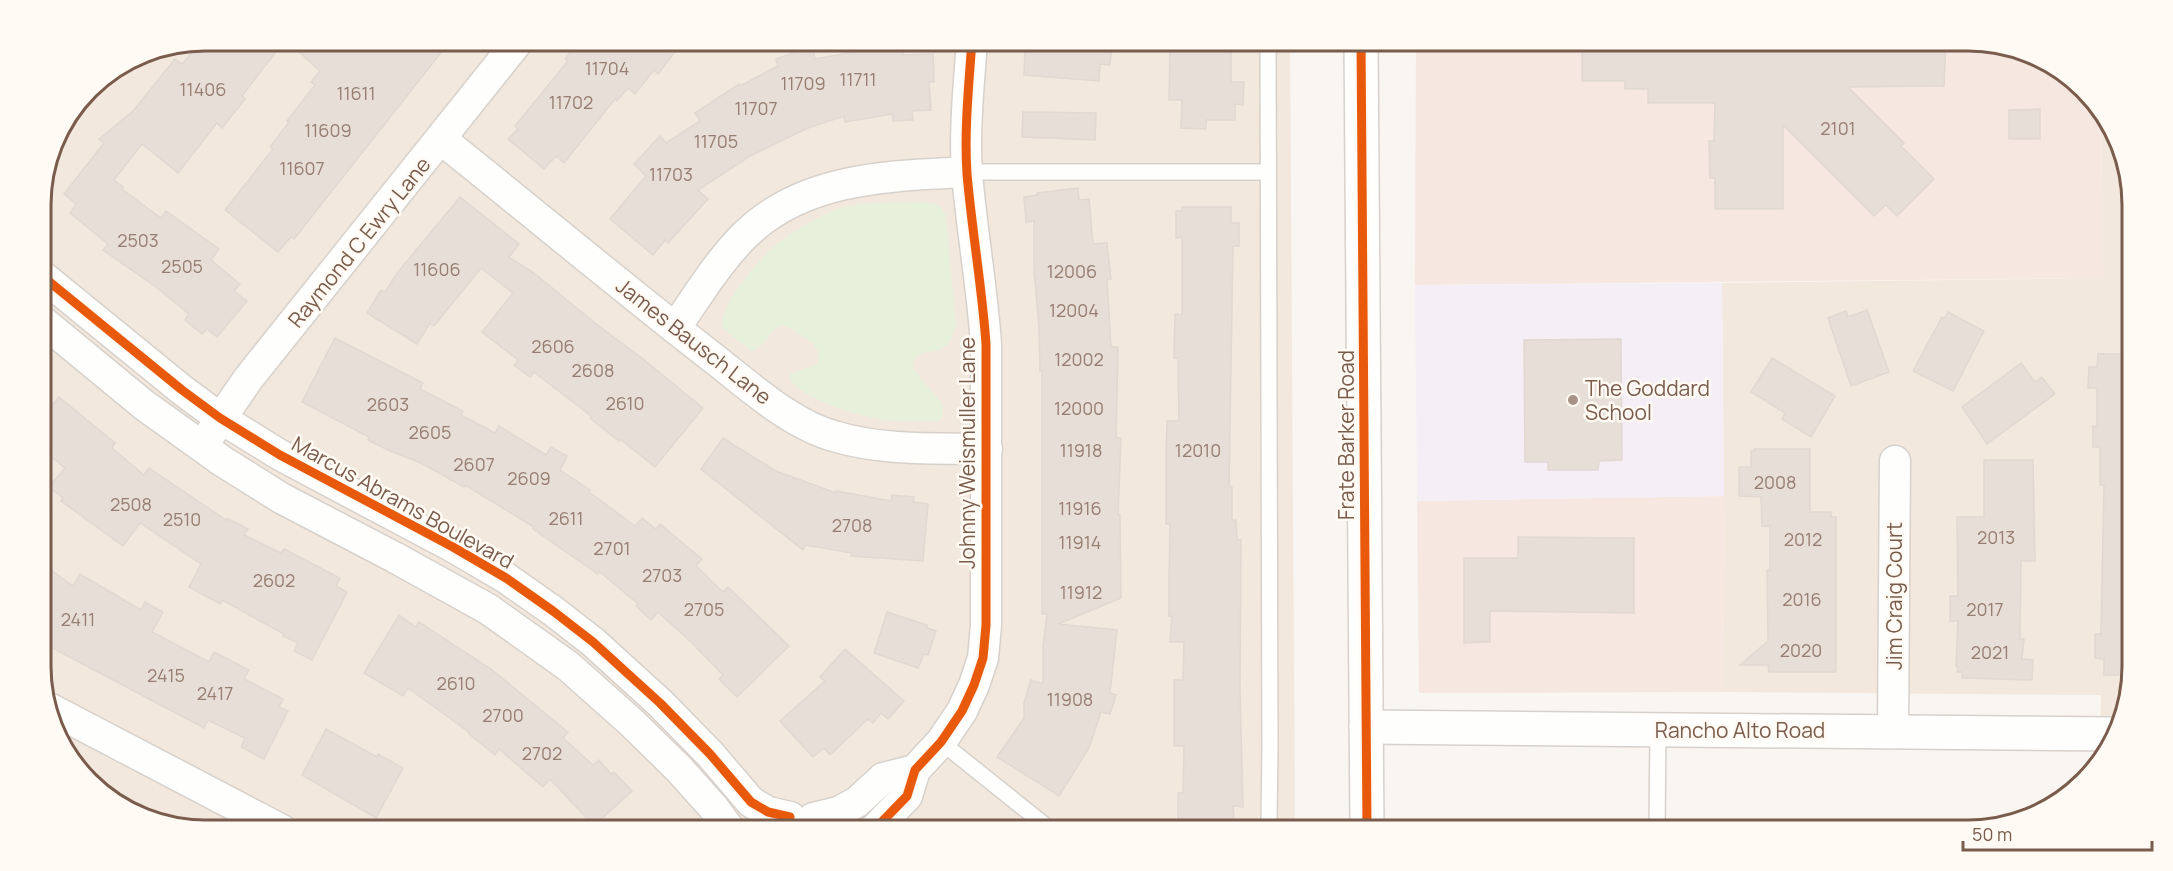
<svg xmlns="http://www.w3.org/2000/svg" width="2173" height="871" font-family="Manrope,sans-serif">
<rect width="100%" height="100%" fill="#f9f5f0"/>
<g fill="#f2e8de">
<path d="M205 40 1290 41 1295 830H205L152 822 81 774 44 698 41 194 58 132 96 82 142 53Z"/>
<path d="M2101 110 2131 183 2132 666 2124 719 2100 752 2101 695 1722 692 1724 496 1722 283 2103 278Z"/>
</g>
<g fill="#f6e8e1">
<path d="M1416 41H1968L2021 49 2098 105 2101 110 2103 278 1415 285Z"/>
<path d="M1724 496 1722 692 1419 693 1417 501Z"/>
</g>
<path fill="#f6eef6" d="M1722 283 1724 496 1417 501 1415 285Z"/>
<path fill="#e7f0db" d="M924 202C936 203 941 204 946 216L956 325C953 334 951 344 941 349 925 356 915 347 913 369L943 405V417L938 421C921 421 903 422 886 420 857 416 808 402 789 379L790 374 817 364C820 352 817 347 808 340 767 308 779 339 752 351L722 328C718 305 762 256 779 242 791 233 826 212 840 208 866 201 897 203 924 202Z"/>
<g fill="#e6ded7" stroke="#e2d8d2" stroke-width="1.5">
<path d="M285 40 242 96 245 99 222 128 217 123 178 173 142 144 114 180 123 187 122 189 161 218 166 211 219 249 211 260 240 284 234 291 247 301 217 337 207 329 202 334 185 320 189 314 156 287 103 250 108 244 70 213 76 204 64 194 104 143 99 139 133 111 175 59 182 64 202 41 205 40Z"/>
<path d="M286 40H451L294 239 291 237 278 252 225 210 273 149 270 147 289 122 287 121 315 85 311 82 320 71Z"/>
<path d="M580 40H684L658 74 654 70 635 94 628 88 617 101 615 99 564 163 556 156 544 169 508 139 518 129 515 126 568 61 565 59Z"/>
<path d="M810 40 815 59 866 50 902 47 903 55 933 54 934 82H929L931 110 912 111 913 120 893 121V114L845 122 844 116 808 128 750 156 698 190 708 199 668 243 665 240 653 255 610 219 646 176 634 164 660 136 666 143 700 121 695 113 739 84 740 86 778 66 776 59 793 53 790 46Z"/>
<path d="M1034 40 1112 45 1110 65 1100 64 1099 81 1024 75 1025 50 1034 51Z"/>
<path d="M1170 40H1227V46L1231 45V82H1244L1243 105 1235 104V120H1206V129L1181 128 1182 100H1169Z"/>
<path d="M1582 40H1946L1944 86 1848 87 1904 143 1901 146 1934 179 1897 216 1886 205 1874 216 1783 125V209H1715V178H1710L1709 141H1714L1715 103H1648V89H1625V81H1582Z"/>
<path d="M2040 109V139H2009V110Z"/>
<path d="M1023 112 1096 113 1095 140 1022 137Z"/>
<path d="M1078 188 1079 200 1089 199 1093 244 1107 243 1111 279H1107L1111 347H1118L1116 438H1121L1118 514H1120L1121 598 1058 624 1117 630 1110 693 1116 695 1110 714 1101 712 1089 748 1059 796 997 757 1024 718V703L1031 680 1043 684V646L1047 614H1042V371H1040L1039 328 1034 269V221L1026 222 1024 197 1037 195V193Z"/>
<path d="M460 197 519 244 509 257 534 273 595 323 642 358 703 408 655 467 620 439 619 441 590 418 591 416 534 372 530 377 514 365 518 360 482 332 513 293 481 268 434 326 430 323 417 344 367 313 381 290 385 292 398 272Z"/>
<path d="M1182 207H1231V223H1239V246H1233L1229 486 1232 487V520H1236L1237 540H1241L1240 689 1243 807 1233 806 1234 820H1178V793H1183L1184 746H1174V680H1183L1184 642H1170L1172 616H1169V576L1170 524H1166V460L1167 421H1179L1178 358H1174L1175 314 1182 315V237L1176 238V211H1182Z"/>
<path d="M1867 310 1889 372 1851 386 1828 318 1846 311 1848 317Z"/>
<path d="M1948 312 1984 331 1953 391 1913 371 1942 317 1944 319Z"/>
<path d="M335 338 423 383 420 389 463 411 461 415 495 433 499 426 546 455 551 447 567 456 560 470 590 490 589 492 635 526 642 518 656 529 660 524 702 559 696 566 723 592 728 587 789 646 737 697 719 679 723 675 690 641 658 612 651 620 636 606 638 604 600 572 598 574 533 529 534 527 465 485 464 487 421 463 388 450 368 440 369 437 302 402Z"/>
<path d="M1621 339 1622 460 1599 461 1598 470H1548V462H1525L1524 340Z"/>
<path d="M2098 354H2132L2131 675H2104V659L2095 658V634H2101L2104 485H2100V447H2093V426L2097 427V388H2088L2089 367H2097Z"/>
<path d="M1772 358 1835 396 1811 437 1782 419 1785 413 1751 392Z"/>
<path d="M2021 363 2035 382 2042 377 2055 394 1987 444 1962 407Z"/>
<path d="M59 397 115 443 112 448 144 475 149 468 226 520 227 518 248 529 244 535 281 553 284 549 340 578 336 586 347 592 312 660 294 651 298 643 283 636 284 634 222 600 220 604 189 587 201 564 140 523 123 546 61 501 63 498 49 487 65 468 42 449V417Z"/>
<path d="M723 438 776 471 836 493V491L891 501 892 495 914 497 913 502 928 504 923 561 851 556 852 553 805 545 803 550 701 469Z"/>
<path d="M1754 449H1810V512H1831V517H1836V672H1769L1768 665H1740L1768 641 1767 570H1770V526H1762L1761 497 1739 496V467H1751V451H1754Z"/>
<path d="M1984 460H2033L2035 561H2021L2020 639H2024L2022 659 2033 660 2032 680 1962 678V672H1957L1958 666H1956L1958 621H1950V596H1958L1957 517H1984Z"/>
<path d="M1518 537 1634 538V613L1490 611V642L1464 643V558H1518Z"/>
<path d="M43 564 73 586 80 574 141 610 145 602 163 612 152 632 209 662 214 652 249 670 244 679 283 699 279 707 288 711 264 759 241 747 245 738 208 720 204 728 43 643Z"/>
<path d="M887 612 927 625V628L936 631 928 655 924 654 918 668 874 653Z"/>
<path d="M399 615 416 627 419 622 491 669 568 732 563 738 593 765 599 760 611 774 614 772 632 791 594 826 550 779 543 787 499 749 495 755 469 734 470 733 408 688 403 696 364 673Z"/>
<path d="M845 649 904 701 888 719 881 713 873 723 868 719 830 755 824 748 813 757 780 721 825 681 820 677Z"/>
<path d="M326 729 377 757 378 754 403 768 376 818 302 775Z"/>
</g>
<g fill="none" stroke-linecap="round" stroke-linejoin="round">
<g stroke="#d7d1cb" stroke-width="18">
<g id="service">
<path d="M967 172H1268"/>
<path d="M941 742 1051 830"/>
<path d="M1267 830 1269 820 1270 748 1268 40"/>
<path d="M1657 830 1658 730"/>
</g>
</g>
<g stroke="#d7d1cb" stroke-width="33">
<g id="minor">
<path d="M442 140C531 211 618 284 708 354 746 383 790 425 837 437 885 451 937 448 987 449"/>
<path d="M41 275 182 390 220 418 280 455 453 547 506 578 553 611 593 642 660 703 710 754 751 802 768 812 790 817"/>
<path d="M42 321 144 405 222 461 281 498 394 557 488 609 568 666 631 722 679 769 713 807 730 830"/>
<path d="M675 328C697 297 717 263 744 236 803 177 889 176 967 172"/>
<path d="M209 436 248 379 519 40"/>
<path d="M49 708 282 830"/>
<path d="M1893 731 1895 461"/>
<path d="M813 818 838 812 857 802 883 778 915 770"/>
<path d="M874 830 907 796 915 770 941 742 962 711 974 685 983 658 986 625V344C982 287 972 231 967 174 964 130 969 84 972 40"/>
</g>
</g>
<g stroke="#d7d1cb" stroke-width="36">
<g id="tertiary">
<path d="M1361 40 1367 830"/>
<path d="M1366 727 2113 734"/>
</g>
</g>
<use href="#service" stroke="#fefefd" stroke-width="15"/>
<use href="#minor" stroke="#fefefd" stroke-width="30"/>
<use href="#tertiary" stroke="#fefefd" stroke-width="33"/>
<g stroke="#fffaf3" stroke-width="13">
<g id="cycleway">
<path d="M1361 40 1367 830"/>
<path d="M41 275 182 390 220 418 280 455 453 547 506 578 553 611 593 642 660 703 710 754 751 802 768 812 790 817"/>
<path d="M874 830 907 796 915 770 941 742 962 711 974 685 983 658 986 625V344C982 287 972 231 967 174 964 130 969 84 972 40"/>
</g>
</g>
<use href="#cycleway" stroke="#e8590c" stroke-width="9"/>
</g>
<circle fill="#a69286" stroke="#fffaf3" stroke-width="2" cx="1573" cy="400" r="6"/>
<g text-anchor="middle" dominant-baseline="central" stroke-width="5" stroke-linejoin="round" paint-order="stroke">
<g font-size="18" fill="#977e72">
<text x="607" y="68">11704</text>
<text x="858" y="79">11711</text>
<text x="803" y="83">11709</text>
<text x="203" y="89">11406</text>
<text x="356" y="93">11611</text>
<text x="571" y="102">11702</text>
<text x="756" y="108">11707</text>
<text x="1838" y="128">2101</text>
<text x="328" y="130">11609</text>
<text x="716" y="141">11705</text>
<text x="302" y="168">11607</text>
<text x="671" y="174">11703</text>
<text x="138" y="240">2503</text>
<text x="182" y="266">2505</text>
<text x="437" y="269">11606</text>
<text x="1072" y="271">12006</text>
<text x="1074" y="310">12004</text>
<text x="553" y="346">2606</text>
<text x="1079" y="359">12002</text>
<text x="593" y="370">2608</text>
<text x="625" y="403">2610</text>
<text x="388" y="404">2603</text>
<text x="1079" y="408">12000</text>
<text x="430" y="432">2605</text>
<text x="1081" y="450">11918</text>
<text x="1198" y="450">12010</text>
<text x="474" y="464">2607</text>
<text x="529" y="478">2609</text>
<text x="1775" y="482">2008</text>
<text x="131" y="504">2508</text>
<text x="1080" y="508">11916</text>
<text x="566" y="518">2611</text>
<text x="182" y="519">2510</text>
<text x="852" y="525">2708</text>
<text x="1996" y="537">2013</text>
<text x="1803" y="539">2012</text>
<text x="1080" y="542">11914</text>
<text x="612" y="548">2701</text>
<text x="662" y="575">2703</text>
<text x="274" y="580">2602</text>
<text x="1081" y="592">11912</text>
<text x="1802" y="599">2016</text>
<text x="704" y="609">2705</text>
<text x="1985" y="609">2017</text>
<text x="78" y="619">2411</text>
<text x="1801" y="650">2020</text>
<text x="1990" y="652">2021</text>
<text x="166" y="675">2415</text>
<text x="456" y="683">2610</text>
<text x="215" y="693">2417</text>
<text x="1070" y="699">11908</text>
<text x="503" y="715">2700</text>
<text x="542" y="753">2702</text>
</g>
<g font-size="21" fill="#7a5c4d" stroke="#fffaf3">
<text transform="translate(359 242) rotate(-51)">Raymond C Ewry Lane</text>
<text transform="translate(694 341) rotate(38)">James Bausch Lane</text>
<text transform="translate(1346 435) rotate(-90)">Frate Barker Road</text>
<text transform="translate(967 453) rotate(-90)">Johnny Weismuller Lane</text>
<text transform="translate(403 502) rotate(29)">Marcus Abrams Boulevard</text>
<text transform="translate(1894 596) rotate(-90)">Jim Craig Court</text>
<text x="1740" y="730">Rancho Alto Road</text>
</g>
<g font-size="21" fill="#7a5c4d" stroke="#fffaf3" text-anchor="start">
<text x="1585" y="388">The Goddard<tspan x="1585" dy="24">School</tspan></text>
</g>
</g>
<path d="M0 0H2173V871H0ZM205 51H1968A154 154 0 0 1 2122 205V666A154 154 0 0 1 1968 820H205A154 154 0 0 1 51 666V205A154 154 0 0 1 205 51Z" fill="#fffaf3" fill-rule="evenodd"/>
<path fill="none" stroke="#7a5c4d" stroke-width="3" d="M205 51H1968A154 154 0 0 1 2122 205V666A154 154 0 0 1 1968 820H205A154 154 0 0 1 51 666V205A154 154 0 0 1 205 51Z"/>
<path d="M1963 841v9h189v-9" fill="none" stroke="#7a5c4d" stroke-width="3"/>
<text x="1972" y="841" font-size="18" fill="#7a5c4d" stroke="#fffaf3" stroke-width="4.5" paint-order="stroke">50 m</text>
</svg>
